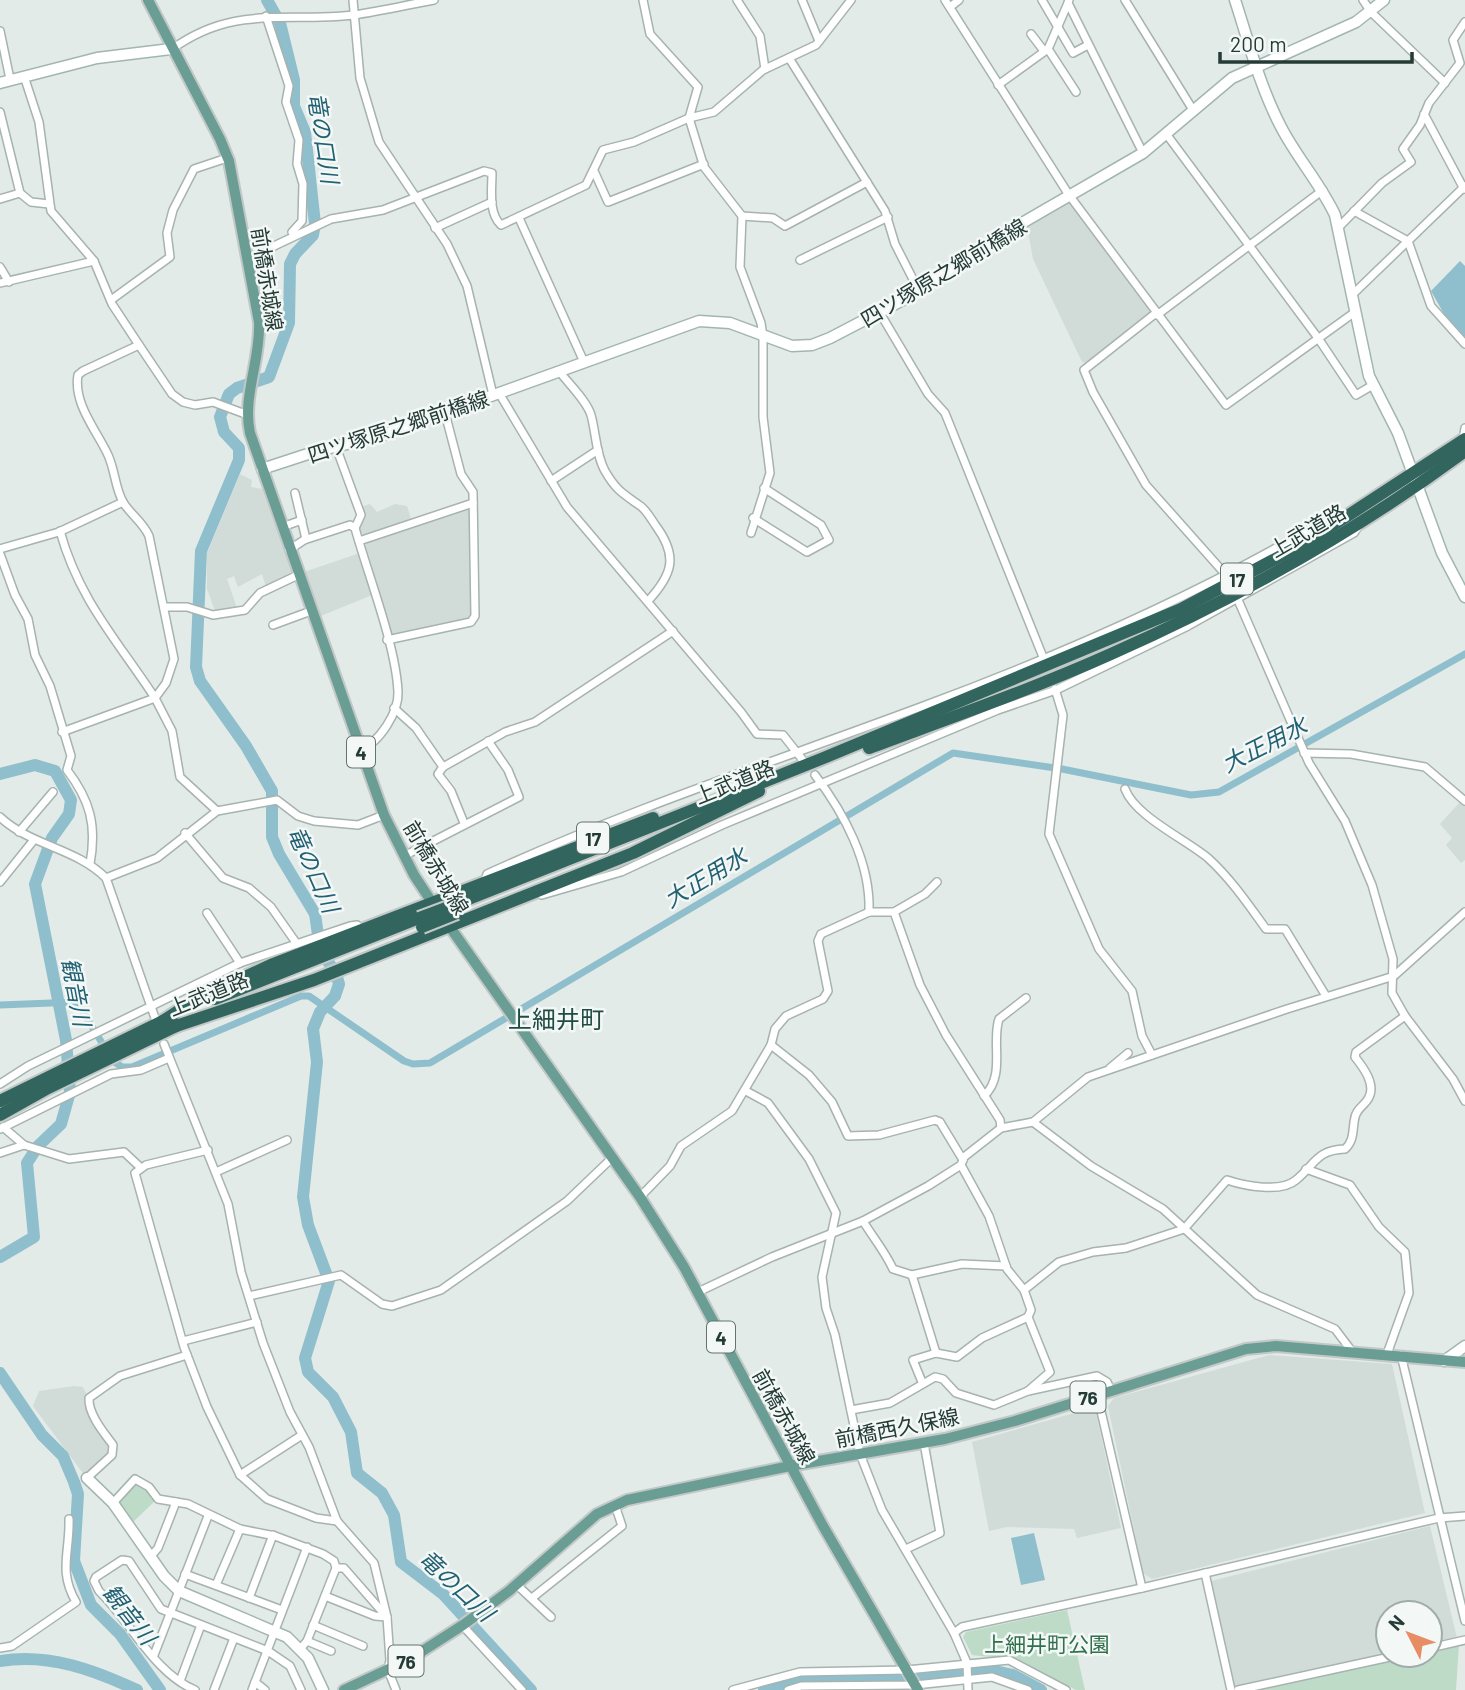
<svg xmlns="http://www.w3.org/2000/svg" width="1465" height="1690" font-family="Barlow,'Noto Sans JP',sans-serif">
<rect width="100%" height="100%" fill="#e3ebe8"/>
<g fill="#d1dbd7">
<path d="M1068 202 1073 204 1150 310V315L1088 363 1082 362 1033 259 1027 225Z"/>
<path d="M240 474 252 480 251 487 262 489 292 572 266 587 262 574 238 587 234 576 227 579 237 608 215 611 207 589V553Z"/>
<path d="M370 504 377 512 395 504 407 506 411 519 365 536 359 530 365 517 361 507Z"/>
<path d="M468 508 472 510V618L391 636 364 547 367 543Z"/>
<path d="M360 553 372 595 316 618 301 573Z"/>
<path d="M1461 801 1465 805V860L1461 863 1446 845 1452 838 1440 824Z"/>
<path d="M1269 1355 1392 1364 1425 1513 1152 1579 1143 1573 1108 1406 1114 1398Z"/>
<path d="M74 1386 83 1387 111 1447V1452L85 1476 33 1406 39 1391Z"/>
<path d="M1088 1409 1096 1413 1121 1528 1077 1538 1074 1529 1007 1527 989 1531 972 1442Z"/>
<path d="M1430 1526 1457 1638 1430 1644V1613H1388V1654L1235 1687 1211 1581Z"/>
</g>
<g fill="#bddbc7">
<path d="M135 1482 147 1489 156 1500 133 1522 119 1501Z"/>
<path d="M1067 1610 1085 1690H1076L1019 1660 972 1655 963 1637 966 1632Z"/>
<path d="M1459 1644 1456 1690H1247L1409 1655H1430V1650Z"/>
</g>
<g fill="#8fbfcc">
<path d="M1460 261 1465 266V337L1444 314 1431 291Z"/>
<path d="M1034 1533 1045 1580 1021 1585 1011 1538Z"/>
</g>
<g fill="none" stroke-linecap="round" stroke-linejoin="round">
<path stroke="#8fbfcc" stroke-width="7" d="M0 1005 77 1002 113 1061 122 1067H132L301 996H309L404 1061 413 1064 430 1063 953 753 1062 769 1191 795 1219 792 1465 654"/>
<g stroke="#8fbfcc" stroke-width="12">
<path d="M267 0 280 23 294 80V106L305 132 315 224 313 235 295 254 290 264 289 323 269 377 237 388 229 394 220 417 224 432 239 448V460L201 551 196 667 200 681 246 746 272 791V837L279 854 315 914 320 949 336 974 339 984 335 996 320 1012 313 1029 317 1062 303 1197 308 1225 329 1281 305 1358 308 1372 333 1397 351 1432 357 1473 382 1493 394 1515 401 1562 443 1594 531 1690"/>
<path d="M0 774 35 765 55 771 71 800 69 814 52 838 35 884 66 1040 70 1092 61 1124 38 1146 27 1163 34 1237 0 1257"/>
<path d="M0 1373 42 1435 63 1456 74 1482 78 1494 74 1561 91 1605 120 1634 160 1690"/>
<path d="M0 1661C49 1653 94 1670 137 1690"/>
<path d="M764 1690 799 1678 899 1677 995 1671 1013 1675 1041 1690"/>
</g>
<g stroke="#a6b3af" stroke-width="10">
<g id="street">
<path d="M353 0 360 78 379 142 447 244 467 286 493 395"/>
<path d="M643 0 650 34 698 87 689 118 704 167 742 216 740 267 761 323 763 337V417L770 473 751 533"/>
<path d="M737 0 760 36 765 69"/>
<path d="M802 0 819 41"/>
<path d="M945 0 1069 195 1226 405 1355 312"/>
<path d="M1042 0 1073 53 1088 45"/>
<path d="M1069 0 1068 3 1143 153"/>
<path d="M1125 0 1193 110"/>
<path d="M1363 0 1371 12 1445 83"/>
<path d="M950 7 959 0"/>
<path d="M266 16 289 86 286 102 299 140 297 164 303 184 302 221 292 232 295 235"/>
<path d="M0 31 10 79"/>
<path d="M1031 34 1044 51"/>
<path d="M172 49C235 4 284 23 354 15 380 11 407 5 434 0"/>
<path d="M1048 49 1076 92"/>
<path d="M789 58 885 211 895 244 919 291"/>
<path d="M24 76 39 122 51 211 94 261 112 304 139 345 172 394 183 402 195 405 213 402 248 415"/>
<path d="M998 85 1048 49 1068 3"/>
<path d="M0 112 20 193"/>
<path d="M1424 114 1464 189"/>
<path d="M1167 135 1318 338 1356 395 1373 385"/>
<path d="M594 171 608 202 704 164"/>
<path d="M0 199 20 193 31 202 49 204"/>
<path d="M1354 211 1408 241 1431 306 1465 344"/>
<path d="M742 216 773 218 785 226 867 182"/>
<path d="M519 218 584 362"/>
<path d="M435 228 492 202"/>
<path d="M1338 228 1382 183 1411 162 1403 149 1420 125 1429 103 1460 63 1453 40 1465 22"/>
<path d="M800 260 888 217"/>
<path d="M249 266 274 246 331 219 383 210 484 171 492 173C492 189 488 213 501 225L586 185 603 150 634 142 689 118 714 112 763 70 816 45 851 0"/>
<path d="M0 267 9 282"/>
<path d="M0 283 94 261"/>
<path d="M1352 295 1465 186"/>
<path d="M111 300 170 257 167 233 173 210 194 169 227 158"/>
<path d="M880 313 928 394 945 413 1045 662"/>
<path d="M1156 313 1084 370 1093 392 1146 485 1226 575"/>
<path d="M1157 315 1323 190"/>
<path d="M139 345 83 371 78 375C73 404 97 431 108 455 115 470 115 488 123 502 130 514 143 522 149 536L174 659 166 683 155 698 172 731 180 777 217 811"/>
<path d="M559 371C568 383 587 401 591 415 596 433 596 455 605 471 616 490 622 493 639 505 646 509 651 519 656 526 678 556 673 574 648 601"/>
<path d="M499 393 567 507 741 712 757 734 783 735 802 759"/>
<path d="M1463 440 1465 428"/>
<path d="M336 447 361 515 355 528"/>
<path d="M551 481 598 450"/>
<path d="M295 493 306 539"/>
<path d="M753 518 807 552 829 540 821 525 764 488"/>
<path d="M282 527 302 520"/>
<path d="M60 531C79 600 117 640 155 698L62 732"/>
<path d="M359 541 473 503"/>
<path d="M0 549 59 532 123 502"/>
<path d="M289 550 304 540 350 525 355 528C368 575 396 646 398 692 399 712 379 743 361 749"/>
<path d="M0 554 15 595 28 619 35 655 50 686 71 756 67 770C90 800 97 825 90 864"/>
<path d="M1238 600 1309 763 1345 821 1372 885 1393 959 1392 993 1405 1016 1453 1079 1465 1101"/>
<path d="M164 607H187L213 615 245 610 260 593 298 575"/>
<path d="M273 625 311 611"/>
<path d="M387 640 471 622 475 616 473 492 461 474 445 413"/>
<path d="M1055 689 1063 715 1049 834 1099 949 1132 991 1142 1036 1152 1055"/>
<path d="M394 708 416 728 443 767 505 732 535 722 673 631"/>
<path d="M1304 753 1351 754 1425 767 1465 801"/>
<path d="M443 767 438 774 451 791 464 823"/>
<path d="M815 775C844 813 871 863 869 912"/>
<path d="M1125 789C1135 816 1185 839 1208 858 1231 879 1248 904 1266 929H1285L1326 996"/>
<path d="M0 817C31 846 76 848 106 878L155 1018"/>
<path d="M19 832 53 792"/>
<path d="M185 833 223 878 249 888 271 907 297 944"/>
<path d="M404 856 519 797 508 770 488 741"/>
<path d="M106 878 157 858 217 811 277 800 298 816 314 821 358 825 384 815"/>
<path d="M485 881 487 874C627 810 773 762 918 708 1059 656 1198 595 1327 519H1340"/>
<path d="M0 882 33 841"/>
<path d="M542 895 621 872 722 825 998 710 1056 690 1188 626 1354 533 1358 527"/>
<path d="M894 912 925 894 937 882"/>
<path d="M207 913 240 963"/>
<path d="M164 1044 228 1204 241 1272 263 1343 290 1412 309 1447 337 1521 374 1563 387 1617 390 1660 388 1670 396 1690"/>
<path d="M771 1045 809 1075 832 1102 848 1136 879 1135 935 1120 940 1122 963 1160"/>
<path d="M1110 1068 1128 1053"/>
<path d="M0 1084 28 1066 240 963 350 926 357 925 361 929"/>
<path d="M746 1091 768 1103 809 1159 836 1213 822 1277 826 1308 835 1335 860 1454 882 1510 954 1633 967 1663 968 1690"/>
<path d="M984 1096C1006 1076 991 1042 999 1019L1026 998"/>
<path d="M1033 1122 1091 1166 1163 1209 1257 1295 1335 1329 1351 1350"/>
<path d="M3 1127 24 1145 69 1159 124 1152 140 1167"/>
<path d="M0 1129 111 1074 141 1070 169 1058"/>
<path d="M208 1150 146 1165 135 1173 184 1347 207 1407 240 1475 267 1499 316 1518 337 1521"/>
<path d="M0 1153 24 1145"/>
<path d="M1306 1169 1350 1185 1379 1227 1405 1252 1409 1293 1387 1354"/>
<path d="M216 1172 287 1140"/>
<path d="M640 1197 670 1166 681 1146 732 1111 771 1045 775 1029 786 1016 823 999 828 991 818 941 821 934 869 912H894L920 985 946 1035 1000 1120 1001 1128"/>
<path d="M863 1221C874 1239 884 1250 893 1269L912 1275 962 1264 1006 1266"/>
<path d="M912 1275 936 1353"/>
<path d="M1024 1290 1059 1262 1093 1252 1126 1248 1184 1229 1227 1180C1245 1186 1281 1193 1296 1180 1316 1163 1317 1150 1345 1149 1355 1140 1352 1129 1355 1117 1357 1108 1364 1106 1368 1099 1377 1085 1363 1067 1355 1057L1356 1052 1405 1016"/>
<path d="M698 1292 772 1257 863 1221 928 1186 961 1165 964 1157 1001 1128 1033 1122 1088 1077 1287 1009 1394 976 1465 912"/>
<path d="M249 1296 341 1275 382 1304 392 1306 441 1290 567 1201 612 1158"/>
<path d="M183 1341 257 1322"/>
<path d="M1401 1355 1465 1621"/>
<path d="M922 1382 913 1360 936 1353 957 1357 982 1338 1028 1317"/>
<path d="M1028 1391 1097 1376 1107 1382 1111 1390"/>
<path d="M1097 1394 1142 1588"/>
<path d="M851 1410 890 1403 935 1377 943 1379 956 1393 994 1405 1028 1391 1050 1372 1028 1317 1031 1310 1024 1290 1007 1269 989 1216 961 1165"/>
<path d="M240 1475 302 1435"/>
<path d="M87 1478 112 1455 113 1445C104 1433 88 1414 89 1398L120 1376 187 1355"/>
<path d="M113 1503 135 1479 149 1487 158 1499 188 1504 240 1529 275 1536 323 1554 334 1561 336 1568 307 1641 301 1648"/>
<path d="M906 1549 940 1533 924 1443"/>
<path d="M151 1556 158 1548 176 1502"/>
<path d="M336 1568H344L386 1616"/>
<path d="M1205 1573 1231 1690"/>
<path d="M185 1574 282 1610"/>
<path d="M216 1585 240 1529"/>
<path d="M517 1585 551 1617"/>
<path d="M325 1596 375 1616 387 1617"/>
<path d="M249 1598 273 1535"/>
<path d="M532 1598 622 1526 615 1505"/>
<path d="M313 1625 363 1646"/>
<path d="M462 1625 522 1690"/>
<path d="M954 1633 962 1627 1142 1588 1439 1518 1465 1516"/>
<path d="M307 1641 331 1651"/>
<path d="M0 1648 12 1646 76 1602C58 1571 70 1553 69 1519"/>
<path d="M1430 1648 1465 1640"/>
<path d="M154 1655 208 1516"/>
<path d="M180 1681 201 1625"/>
<path d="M255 1682 265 1690"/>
<path d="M195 1690C154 1673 130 1621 99 1591L94 1581 96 1577 122 1560 129 1561 161 1609 268 1651 290 1666 301 1690"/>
<path d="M214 1690 234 1638"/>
<path d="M252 1690 307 1547"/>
<path d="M733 1690 800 1672 907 1670 1009 1660 1066 1690"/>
<path d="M788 1690 801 1686 915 1685 992 1677 1028 1690"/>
<path d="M1238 1690 1399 1655"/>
</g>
</g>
<g stroke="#a2b6b0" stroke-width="13">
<g id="secondary">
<path d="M1235 0C1249 43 1260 87 1281 127 1297 158 1320 183 1335 215L1369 376 1398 433 1442 553 1465 597"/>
<path d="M0 83 97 58 171 49"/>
<path d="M262 469 314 452 380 436 699 321 730 323 792 346 812 345 830 338 901 301 1010 230 1143 153 1232 78 1356 22 1384 0"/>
<path d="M1444 1361 1465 1346"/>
<path d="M87 1478 113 1503 164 1576 179 1591 287 1637 308 1658 323 1690"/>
</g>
</g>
<g stroke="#c2c8c7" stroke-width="14">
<g id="primary">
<path d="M148 0 220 139 229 161 259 322C261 359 242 397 250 433L384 815 414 875 435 907"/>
<path d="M445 920 640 1197 684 1267 823 1526 918 1690"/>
<path d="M344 1690 410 1659 463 1625 509 1591 597 1514 627 1500 790 1466 945 1439 1015 1421 1246 1349 1276 1346 1465 1362"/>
</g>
</g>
<g stroke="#c2c8c7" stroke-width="16">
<g id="highway">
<path d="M869 748C950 718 1033 689 1111 654 1235 599 1357 531 1465 451"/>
<path d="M451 906 821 759 1181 609 1309 541 1465 439"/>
<path d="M215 999 419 918"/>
<path d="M163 1021 195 1000 273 964 653 818"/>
<path d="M173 1027 314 980 633 853 759 791"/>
<path d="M0 1101 169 1018"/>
<path d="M0 1115 48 1088 178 1025"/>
</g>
</g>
<use href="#street" stroke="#fff" stroke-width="7"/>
<use href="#secondary" stroke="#fff" stroke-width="10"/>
<use href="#primary" stroke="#6a9e94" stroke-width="10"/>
<use href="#highway" stroke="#32655e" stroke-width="12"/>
<g stroke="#c2c8c7" stroke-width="16" stroke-linecap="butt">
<g id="highway-bridge">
<path d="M419 918 451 906"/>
<path d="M422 927 457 913"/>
</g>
</g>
<use href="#highway-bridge" stroke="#32655e" stroke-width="12"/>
</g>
<g text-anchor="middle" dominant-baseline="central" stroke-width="5" stroke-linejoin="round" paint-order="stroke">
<g fill="#f3f8f6" stroke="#627470" stroke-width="2">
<rect x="1221" y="563.5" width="32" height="31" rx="5"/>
<rect x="347" y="736.5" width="28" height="31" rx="5"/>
<rect x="577" y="822.5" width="32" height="31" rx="5"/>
<rect x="707" y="1321.5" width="28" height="31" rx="5"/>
<rect x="1070.5" y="1381.5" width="35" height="31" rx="5"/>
<rect x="388.5" y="1645.5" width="35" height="31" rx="5"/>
</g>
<g font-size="19" font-weight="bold" fill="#243b36">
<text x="1237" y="579">17</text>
<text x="361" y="752">4</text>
<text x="593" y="838">17</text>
<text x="721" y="1337">4</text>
<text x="1088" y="1397">76</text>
<text x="406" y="1661">76</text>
</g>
<g font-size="21" fill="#243b36" stroke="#f3f8f6">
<text transform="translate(943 272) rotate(-31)">四ツ塚原之郷前橋線</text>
<text transform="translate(268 279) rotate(81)">前橋赤城線</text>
<text transform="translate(398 426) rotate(-18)">四ツ塚原之郷前橋線</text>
<text transform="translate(1307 530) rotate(-30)">上武道路</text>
<text transform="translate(734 781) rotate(-22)">上武道路</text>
<text transform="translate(437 867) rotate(59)">前橋赤城線</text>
<text transform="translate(208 993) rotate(-22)">上武道路</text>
<text transform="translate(785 1416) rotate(61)">前橋赤城線</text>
<text transform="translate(897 1427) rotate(-11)">前橋西久保線</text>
</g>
<g font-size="21" fill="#316f4d" stroke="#f3f8f6">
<text x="1047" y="1643">上細井町公園</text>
</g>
<g font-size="23" font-style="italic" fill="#226073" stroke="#f3f8f6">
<text transform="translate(324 138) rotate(81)">竜の口川</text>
<text transform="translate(1264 744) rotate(-27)">大正用水</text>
<text transform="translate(314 869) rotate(66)">竜の口川</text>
<text transform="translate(705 877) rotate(-31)">大正用水</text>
<text transform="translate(77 992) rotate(79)">観音川</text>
<text transform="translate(457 1585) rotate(43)">竜の口川</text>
<text transform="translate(130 1614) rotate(52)">観音川</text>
</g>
<g font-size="24" fill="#214c44" stroke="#f3f8f6">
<text x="556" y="1018">上細井町</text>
</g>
</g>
<g transform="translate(1409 1634) rotate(312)"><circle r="33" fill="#f3f8f6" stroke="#a0aca9" stroke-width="2"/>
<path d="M0-5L12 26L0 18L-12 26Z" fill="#e78d65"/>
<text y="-10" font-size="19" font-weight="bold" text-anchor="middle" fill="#243b36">N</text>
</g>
<path d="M1220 52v10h192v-10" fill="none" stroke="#243b36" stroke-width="3.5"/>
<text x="1230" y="52" font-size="21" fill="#243b36" stroke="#f3f8f6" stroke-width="5" paint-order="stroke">200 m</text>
</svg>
